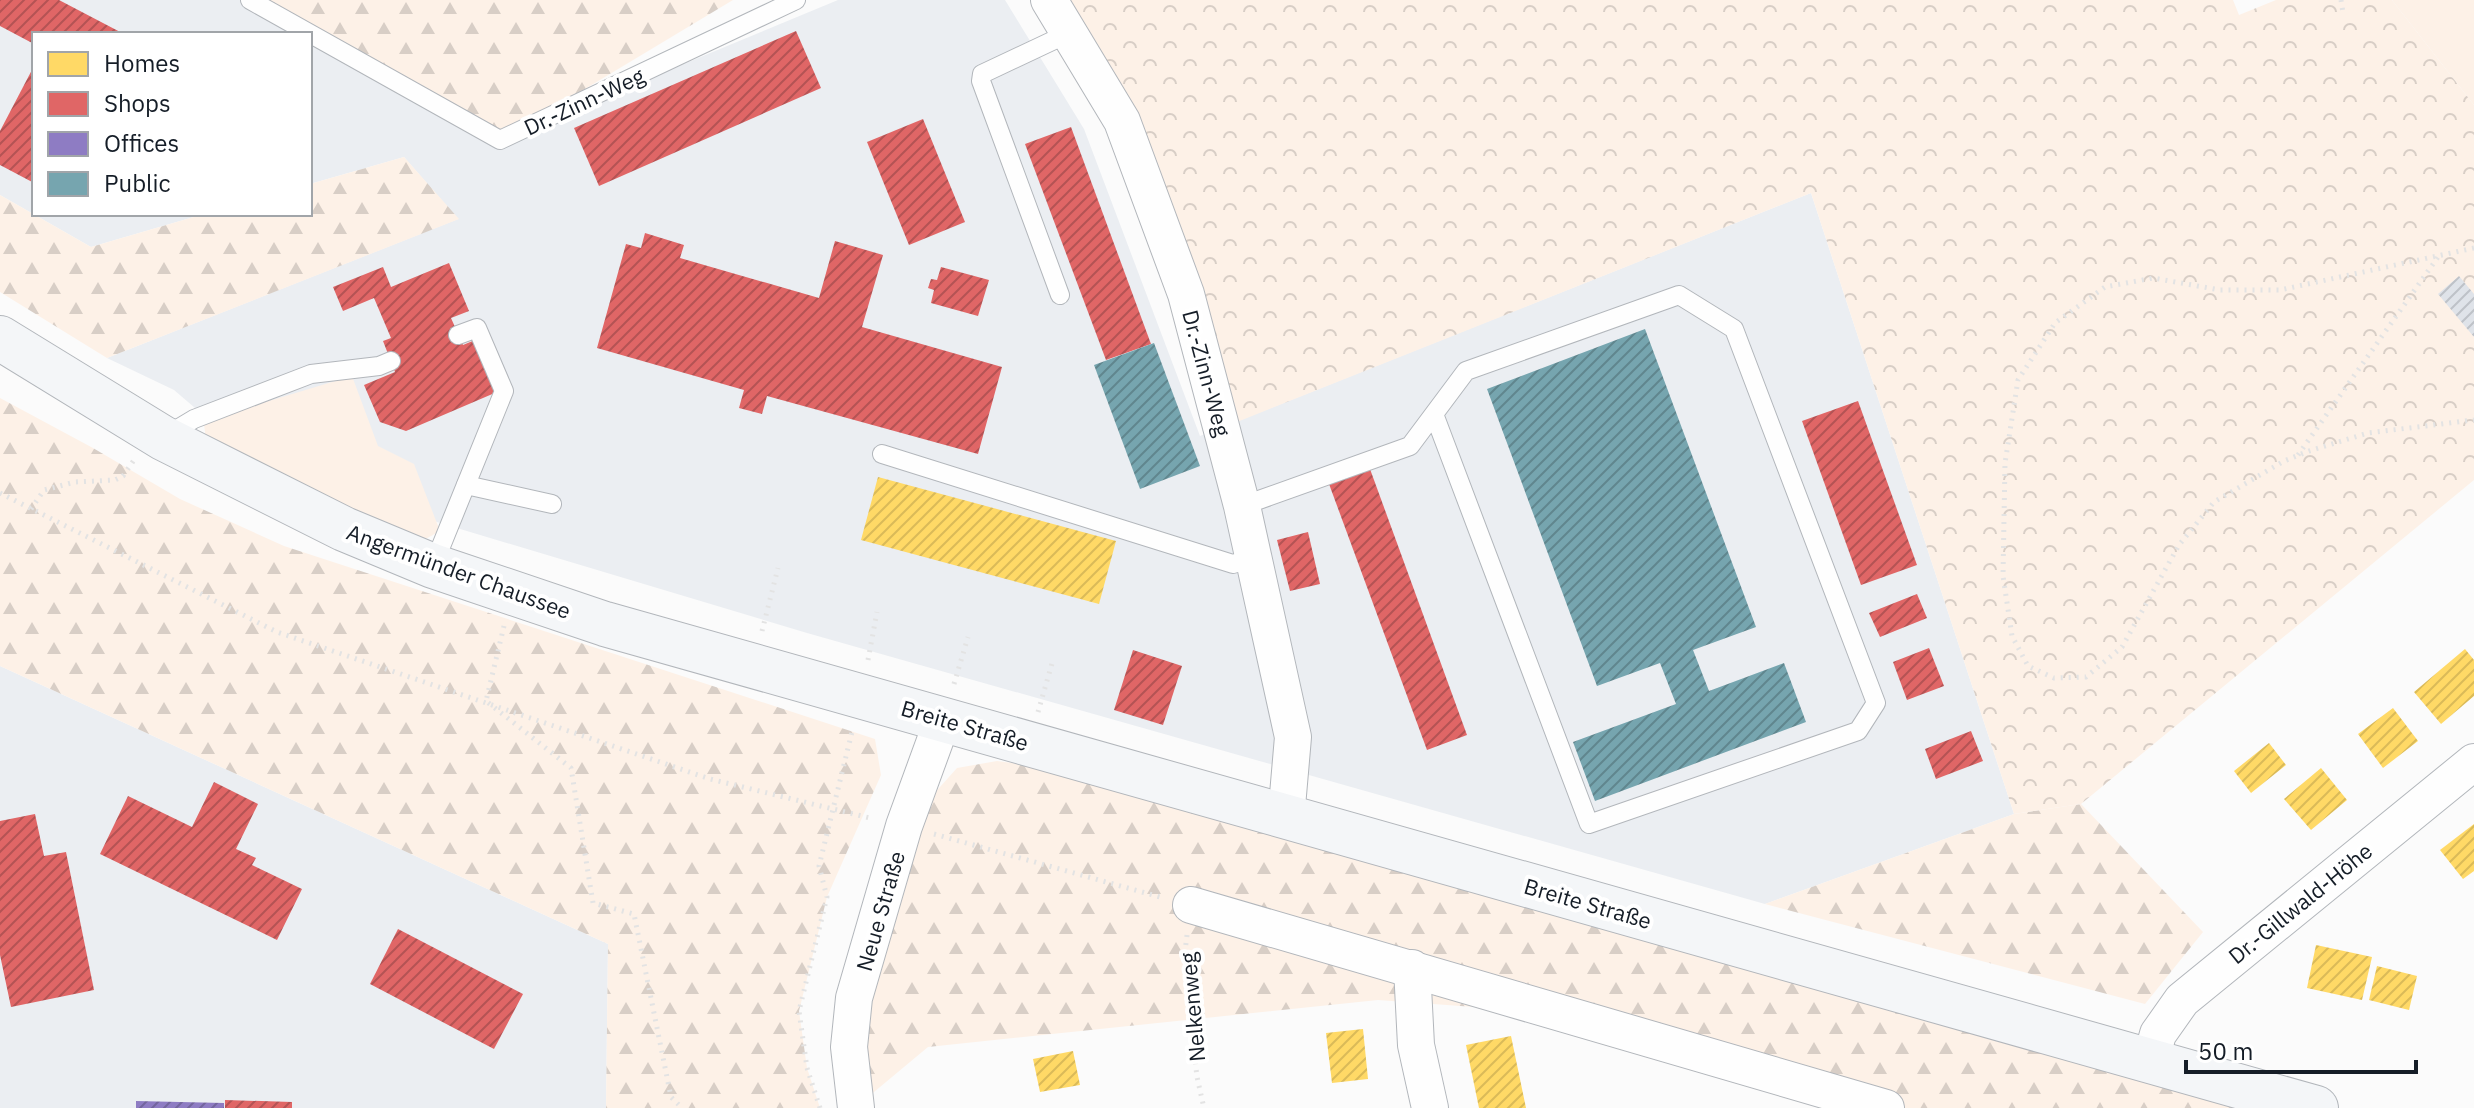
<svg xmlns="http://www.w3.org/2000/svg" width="2474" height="1108" font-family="'IBM Plex Sans',sans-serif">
<defs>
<pattern id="forest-firs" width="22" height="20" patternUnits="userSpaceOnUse" patternTransform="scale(2)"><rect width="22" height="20" fill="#fdf1e7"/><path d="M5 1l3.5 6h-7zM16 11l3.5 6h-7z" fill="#d8cec6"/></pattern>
<pattern id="park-crowns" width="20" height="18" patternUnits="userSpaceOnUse" patternTransform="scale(2)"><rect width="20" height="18" fill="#fdf1e7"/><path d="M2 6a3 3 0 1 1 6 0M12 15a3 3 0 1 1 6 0" fill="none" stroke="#d8cec6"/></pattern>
<pattern id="homes-hatch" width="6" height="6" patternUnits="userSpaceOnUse" patternTransform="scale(2)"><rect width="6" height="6" fill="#ffd966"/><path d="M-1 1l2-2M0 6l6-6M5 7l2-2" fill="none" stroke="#daba58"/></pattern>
<pattern id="shops-hatch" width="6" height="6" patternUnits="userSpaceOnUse" patternTransform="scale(2)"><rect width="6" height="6" fill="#e06666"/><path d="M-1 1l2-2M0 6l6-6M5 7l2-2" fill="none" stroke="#b45354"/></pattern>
<pattern id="offices-hatch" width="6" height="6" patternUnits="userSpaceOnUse" patternTransform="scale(2)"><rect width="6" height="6" fill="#8e7cc3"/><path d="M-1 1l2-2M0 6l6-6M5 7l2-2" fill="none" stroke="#73659e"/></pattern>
<pattern id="public-hatch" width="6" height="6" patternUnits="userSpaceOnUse" patternTransform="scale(2)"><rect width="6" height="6" fill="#76a5af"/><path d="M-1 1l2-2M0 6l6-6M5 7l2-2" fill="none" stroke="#60868e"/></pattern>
<pattern id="building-hatch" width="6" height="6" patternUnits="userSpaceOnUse" patternTransform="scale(2)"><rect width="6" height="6" fill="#dfe3e9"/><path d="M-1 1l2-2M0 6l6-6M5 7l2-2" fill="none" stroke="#bec2c8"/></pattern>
</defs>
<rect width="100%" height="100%" fill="#fbfbfb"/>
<g fill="#ebeef2">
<path d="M0 0H250L500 140 838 0H1005L1084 129 1200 436 1811 193 2014 814 1765 904 807 633 407 513 229 437 174 390 107 358 458 219 404 157 310 184V34H34V214H204L91 247 0 195Z"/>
<path d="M0 666 608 944 606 1108H0Z"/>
</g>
<g fill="#fdf1e7">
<path d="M2392 0H2474V105Z"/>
<path d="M352 376 378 446 414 464 440 531 422 541 206 440 204 424 212 418Z"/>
</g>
<g fill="url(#forest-firs)">
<path d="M250 0H733L500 140Z"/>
<path d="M404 157 459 219 107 358 0 292V195L91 247 204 214H310V184Z"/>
<path d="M0 398 93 448 180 499 284 546 875 739 881 775 827 897 799 1011 807 1068 820 1108H606L608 944 0 666Z"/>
<path d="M997 761 1045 767 2267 1108H1838L1488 1008 1378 1000 928 1047 868 1097 864 1048 885 924 931 797 957 768Z"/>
<path d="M2081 804 2203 932 2145 1004 1765 904 2014 814Z"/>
</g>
<path fill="url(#park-crowns)" d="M1049 0H2233L2239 15 2276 0H2392L2474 105V480L2081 804 2014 814 1811 193 1222 428 1186 294Z"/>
<g fill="url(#homes-hatch)">
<path d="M878 477 1116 541 1099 604 861 540Z"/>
<path d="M2465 649 2474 660V696L2441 724 2414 692Z"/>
<path d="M2393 708 2418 741 2383 768 2358 734Z"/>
<path d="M2269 743 2286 765 2251 793 2234 771Z"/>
<path d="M2321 768 2347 800 2311 830 2284 799Z"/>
<path d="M2474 824V871L2463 879 2440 850Z"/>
<path d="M2316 945 2372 957 2362 1000 2307 988Z"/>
<path d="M2377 966 2417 976 2409 1010 2369 1000Z"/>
<path d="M1363 1029 1368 1079 1332 1083 1326 1033Z"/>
<path d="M1511 1036 1526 1108H1479L1466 1045Z"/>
<path d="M1073 1051 1080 1085 1040 1092 1033 1059Z"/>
</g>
<g fill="url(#shops-hatch)">
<path d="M0 0H59L124 34H34V44L0 26Z"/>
<path d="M796 31 821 88 599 186 574 128Z"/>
<path d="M34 66V183L0 165V131Z"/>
<path d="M923 119 965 222 909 245 867 142Z"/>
<path d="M1071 127 1151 344 1106 360 1025 144Z"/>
<path d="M645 233 684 245 680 258 819 298 835 241 883 255 862 327 1002 367 978 454 767 396 762 414 739 408 744 390 597 348 626 244 641 248Z"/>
<path d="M449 263 469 311 451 318 463 345 475 340 497 392 406 431 380 422 364 385 395 372 383 341 391 338 374 298 343 311 333 287 383 267 391 287Z"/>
<path d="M941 267 989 280 978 316 931 303 934 290 928 288 931 279 937 280Z"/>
<path d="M1858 401 1917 565 1861 585 1802 421Z"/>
<path d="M1370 469 1467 735 1427 750 1329 484Z"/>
<path d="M1308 532 1320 584 1290 591 1277 540Z"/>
<path d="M1917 594 1927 618 1880 637 1869 613Z"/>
<path d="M1929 648 1944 686 1907 700 1893 662Z"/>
<path d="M1133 650 1182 666 1163 725 1114 710Z"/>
<path d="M1971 731 1983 761 1936 779 1925 749Z"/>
<path d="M214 782 258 804 236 849 256 858 252 865 302 889 277 940 100 854 128 796 192 827Z"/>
<path d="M35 814 44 856 66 852 94 990 11 1007 0 955V821Z"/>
<path d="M398 929 523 994 494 1049 370 984Z"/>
<path d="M225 1100 292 1102V1108H225Z"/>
</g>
<path fill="url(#offices-hatch)" d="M136 1101 224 1103V1108H136Z"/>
<g fill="url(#public-hatch)">
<path d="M1645 329 1756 627 1693 650 1709 691 1784 663 1806 722 1595 801 1573 742 1676 704 1660 663 1597 686 1487 389Z"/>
<path d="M1154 343 1200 466 1140 489 1094 365Z"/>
</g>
<path fill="url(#building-hatch)" d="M2459 276 2474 294V337L2438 294Z"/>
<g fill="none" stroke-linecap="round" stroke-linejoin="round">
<g stroke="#b2b6bb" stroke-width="20">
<g id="service">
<path d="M250 0 500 140 796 0"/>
<path d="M1060 295 981 81 982 74 1069 33"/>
<path d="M164 437 194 419 311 374 379 366 391 361"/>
<path d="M882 454 1233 564 1254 558"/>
<path d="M466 485 552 504"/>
<path d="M1242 506 1410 446 1466 371 1679 295 1734 329 1876 703 1858 731 1589 824 1434 414"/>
<path d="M433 566 504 391 477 328 458 335"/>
</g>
</g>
<g stroke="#b2b6bb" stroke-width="38">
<g id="minor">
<path d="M1049 0 1122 121 1186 294 1242 506 1293 737 1286 818"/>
<path d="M1191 905 1886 1108"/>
<path d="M1412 968 1416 1045 1430 1108"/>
<path d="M2150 1063 2158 1034 2182 1000 2474 762"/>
<path d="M856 1108 849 1047 854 998 904 826 943 719"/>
</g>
</g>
<g stroke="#b2b6bb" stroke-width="46">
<path id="secondary" d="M0 338 163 438 344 529 433 566 605 624 2316 1108"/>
</g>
<g stroke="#e3e3e3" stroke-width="5" stroke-dasharray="2 6" stroke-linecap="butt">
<path d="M2341 0 2343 13"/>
<path d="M2474 248 2280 290H2220L2153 278 2105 287 2055 323 2018 380 2005 463 2003 576 2012 636 2028 666 2054 678 2086 677 2122 647 2179 545 2214 502 2284 461 2309 451 2368 433 2474 420"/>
<path d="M2298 455 2438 257"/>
<path d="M0 493 277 632 710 779 874 819"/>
<path d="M31 509 44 490 75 482 115 480 123 476 134 460"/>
<path d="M504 626 486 701 571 768 593 903 634 914 671 1097 682 1108"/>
<path d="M762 631 778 568"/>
<path d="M868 660 877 612"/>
<path d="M954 684 968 637"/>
<path d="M1038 712 1053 660"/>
<path d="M934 834 1160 897"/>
<path d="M1187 935 1184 960 1197 1077 1204 1108"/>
<path d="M820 1108 807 1068 799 1011 827 897 819 866 852 732"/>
</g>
<use href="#service" stroke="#fefefe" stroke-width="18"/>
<use href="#minor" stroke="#fefefe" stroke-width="36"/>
<use href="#secondary" stroke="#f4f6f8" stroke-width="44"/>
</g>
<g text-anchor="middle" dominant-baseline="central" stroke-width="8" stroke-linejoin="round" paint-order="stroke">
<g font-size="22" fill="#151d27" stroke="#fff">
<text transform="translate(584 101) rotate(-25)">Dr.-Zinn-Weg</text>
<text transform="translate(1207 373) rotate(75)">Dr.-Zinn-Weg</text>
<text transform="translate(459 571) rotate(20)">Angermünder Chaussee</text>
<text transform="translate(965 725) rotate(16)">Breite Straße</text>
<text transform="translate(1588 903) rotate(16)">Breite Straße</text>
<text transform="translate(2300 903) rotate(-39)">Dr.-Gillwald-Höhe</text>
<text transform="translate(880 911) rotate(-74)">Neue Straße</text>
<text transform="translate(1192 1007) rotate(-95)">Nelkenweg</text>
</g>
</g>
<rect x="32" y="32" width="280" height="184" fill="#ffffff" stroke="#a1a5a9" stroke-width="2"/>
<rect x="48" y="52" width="40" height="24" fill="#ffd966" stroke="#a1a5a9" stroke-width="2"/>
<text x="104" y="72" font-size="24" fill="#151d27">Homes</text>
<rect x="48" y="92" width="40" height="24" fill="#e06666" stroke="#a1a5a9" stroke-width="2"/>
<text x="104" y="112" font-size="24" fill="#151d27">Shops</text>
<rect x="48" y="132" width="40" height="24" fill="#8e7cc3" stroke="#a1a5a9" stroke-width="2"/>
<text x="104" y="152" font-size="24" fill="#151d27">Offices</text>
<rect x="48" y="172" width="40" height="24" fill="#76a5af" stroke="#a1a5a9" stroke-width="2"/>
<text x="104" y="192" font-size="24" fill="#151d27">Public</text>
<path d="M2186 1060v12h230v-12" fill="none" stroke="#151d27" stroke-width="4"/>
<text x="2198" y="1060" font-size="24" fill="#151d27" stroke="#ffffff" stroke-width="6" paint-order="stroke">50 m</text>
</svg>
